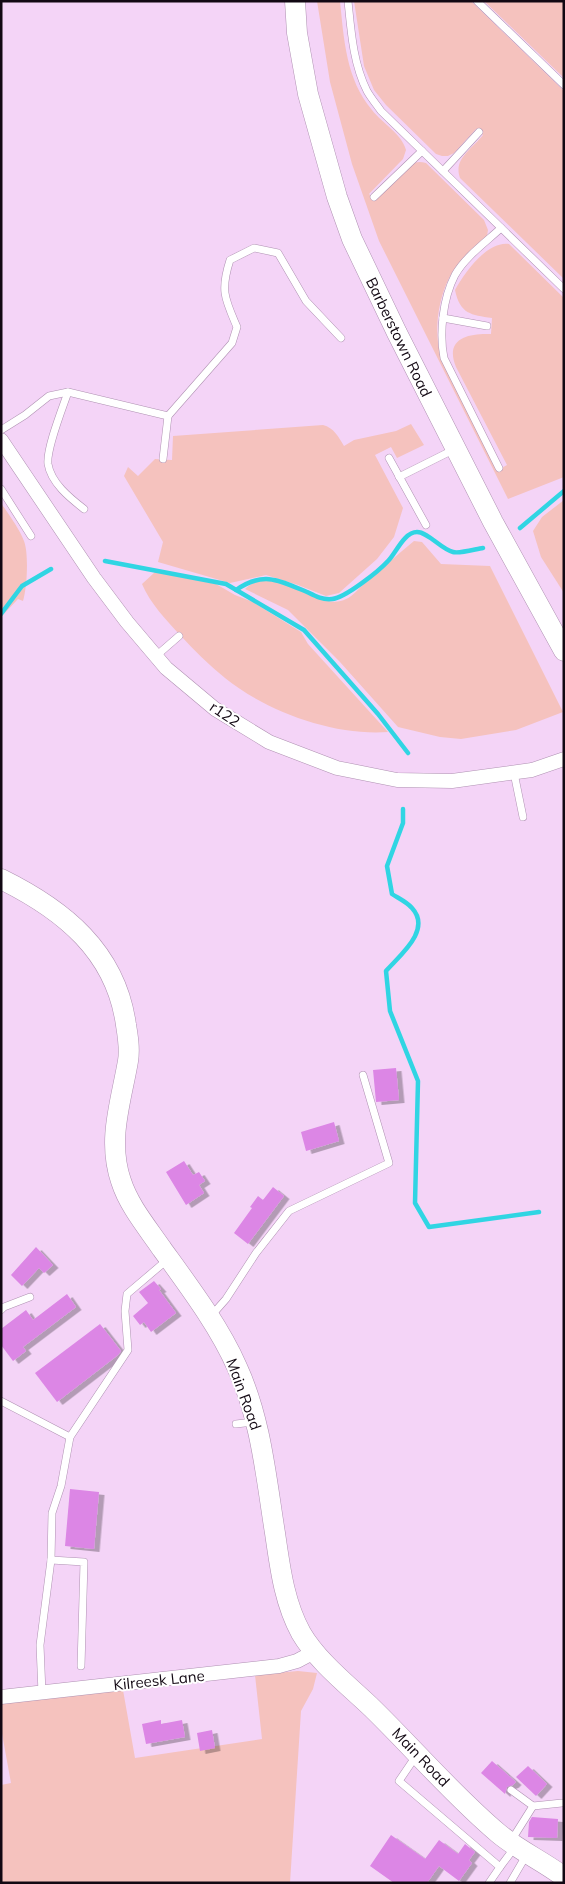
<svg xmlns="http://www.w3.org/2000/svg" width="565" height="1884" font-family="Mulish,sans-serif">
<defs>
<filter id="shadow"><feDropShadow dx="5.5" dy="3" stdDeviation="0" flood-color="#0004"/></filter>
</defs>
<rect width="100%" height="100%" fill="#f4d4f7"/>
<g fill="#f5c2be">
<path d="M317 1H340C344 40 346 79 372 110 382 123 402 134 406 150L403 159 369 194 376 200 410 165C415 162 419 161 426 163L484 220 488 230 487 236C478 247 466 255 457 266 440 286 433 328 440 352L498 470 507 465 456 367C444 338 469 333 491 334L492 318C471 315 460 314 455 290 465 272 487 241 509 244L564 298V477L508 499 379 241 352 164 330 82Z"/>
<path d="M354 1H471L564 91V279L460 178C453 159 472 149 483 135L476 129 454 153 448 156H442L436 154 386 105 374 90 364 66Z"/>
<path d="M484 1H564V78Z"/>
<path d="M411 424 424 445 397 458 391 447 375 455 403 508 394 537 377 559 339 593 326 596 298 585 266 575 230 583 158 562 163 542 124 476 128 467 138 476 155 459 172 460 173 436 323 425C334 428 338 436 344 446L354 440 396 431Z"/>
<path d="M564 500V593L541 557 533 531 542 517Z"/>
<path d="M1 503C9 515 19 528 24 541 29 554 27 588 23 601L18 599 1 617Z"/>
<path d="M414 541 422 542 441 564 490 566 563 712 516 730 461 739 440 737 398 727 340 662 288 610 245 589C274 560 318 614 346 599 353 596 359 588 364 584 381 569 397 555 414 541Z"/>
<path d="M155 572 216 584 235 595 253 602 301 632 308 644 388 732C334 736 267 712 225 678 209 665 194 650 181 636 166 620 150 603 142 584Z"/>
<path d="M298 1671 317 1673 313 1689 301 1711 290 1883H1V1785L11 1783 1 1728V1703L123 1690 135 1758 262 1739 255 1675Z"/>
</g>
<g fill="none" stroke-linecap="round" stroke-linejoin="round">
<g stroke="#30d5e3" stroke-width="4.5">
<path d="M520 528 564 491"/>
<path d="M105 561 226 584 304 630 378 714 408 753"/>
<path d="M236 590C263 571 279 580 307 592 315 596 322 600 332 599 345 598 379 571 388 561 396 553 404 532 417 532 428 532 441 549 453 552 459 554 476 549 483 548"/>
<path d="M1 614 22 586 51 569"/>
<path d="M403 809V823L387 866 392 894C398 898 407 902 412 908 432 930 400 955 386 971L390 1011 418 1081 415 1203 429 1227 539 1212"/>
</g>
</g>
<g fill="#dc86e5" filter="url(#shadow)">
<path d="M396 1068 399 1100 376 1102 373 1070Z"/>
<path d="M334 1122 339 1141 306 1151 301 1132Z"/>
<path d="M184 1161 193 1175 199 1172 205 1181 199 1185 204 1193 186 1205 166 1172Z"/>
<path d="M273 1187 284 1196 248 1244 234 1233 252 1208 250 1207 258 1196 263 1200Z"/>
<path d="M36 1247 53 1265 44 1273 39 1268 22 1286 11 1275Z"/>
<path d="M154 1281 161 1289 159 1290 176 1313 151 1332 144 1322 140 1325 133 1316 148 1303 139 1292Z"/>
<path d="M67 1294 76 1307 23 1347 26 1351 13 1361 1 1345V1329L26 1310 33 1320Z"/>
<path d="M100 1324 121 1351 118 1355 57 1402 35 1373Z"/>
<path d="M70 1489 99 1492 94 1549 65 1546Z"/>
<path d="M161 1720V1724L182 1720 185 1737 146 1744 142 1724Z"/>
<path d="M212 1730 215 1748 200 1751 197 1733Z"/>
<path d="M492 1761 516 1782 513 1785 507 1787 505 1794 481 1773Z"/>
<path d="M528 1766 547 1784 536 1796 516 1777Z"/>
<path d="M532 1817 558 1819 557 1838 528 1837 529 1822Z"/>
<path d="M391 1835 425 1859 439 1840 458 1854 465 1844 475 1852 469 1860 472 1863 459 1881 439 1866 427 1883H394L370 1866Z"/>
</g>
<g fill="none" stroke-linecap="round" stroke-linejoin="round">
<g stroke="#af91b2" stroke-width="8">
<g id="service">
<path d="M348 1C351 31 353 63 367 91 371 98 376 104 381 111L564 289"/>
<path d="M477 1 564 85"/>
<path d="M443 171 479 132"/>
<path d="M374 197 422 151"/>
<path d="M443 318 487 326"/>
<path d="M68 392C63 407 46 449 48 464 51 483 70 498 84 509"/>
<path d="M1 430 25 415 49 396 68 392 168 416 232 343 237 327C225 299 220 291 230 260L254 248 278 253 306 301 341 338"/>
<path d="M389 458 426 525"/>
<path d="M163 459 168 416"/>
<path d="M499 468 444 358C439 333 443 298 455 275 465 257 486 242 501 228"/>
<path d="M399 477 455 449"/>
<path d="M1 489 31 536"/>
<path d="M156 656 179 636"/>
<path d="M514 773 523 817"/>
<path d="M1 1310 4 1307 30 1297"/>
<path d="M211 1316 226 1299 256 1253 289 1211 389 1163 363 1075"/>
<path d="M1 1401 70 1437"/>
<path d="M236 1424 253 1422"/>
<path d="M51 1560 84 1562 81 1666"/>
<path d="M42 1693 40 1645 51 1560 52 1513 61 1486 70 1437 128 1350 125 1311 127 1294 167 1260"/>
<path d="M416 1756 399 1781 500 1867 489 1883"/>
<path d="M533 1806 562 1803"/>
<path d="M511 1841 533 1806 511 1790"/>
<path d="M500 1867 515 1847"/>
<path d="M510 1883 527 1854"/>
</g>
</g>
<g stroke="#af91b2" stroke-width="15">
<g id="minor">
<path d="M1 440 94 578 127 622 166 668 215 709 269 742 337 768 397 780 452 781 532 770 564 759"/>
<path d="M1 1697 279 1666 297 1661 314 1652"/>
</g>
</g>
<g stroke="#af91b2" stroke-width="21">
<g id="secondary">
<path d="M295 1 297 33 308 94 337 197 352 239 397 333 493 522 564 651"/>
<path d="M1 879C64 910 116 952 126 1025 128 1037 130 1049 128 1061 121 1102 107 1140 121 1181 129 1206 147 1227 162 1249 188 1285 219 1326 237 1367 261 1419 266 1477 275 1533 280 1567 284 1602 301 1633 318 1662 348 1685 372 1708 414 1749 453 1795 498 1833 518 1850 543 1861 564 1877"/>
</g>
</g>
<use href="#service" stroke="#fff" stroke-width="7"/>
<use href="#minor" stroke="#fff" stroke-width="14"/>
<use href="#secondary" stroke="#fff" stroke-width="20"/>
</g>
<g text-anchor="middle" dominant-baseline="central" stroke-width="4" stroke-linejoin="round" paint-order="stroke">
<g font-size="15" fill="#120813" stroke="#fff">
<text transform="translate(399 337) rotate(64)">Barberstown Road</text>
<text transform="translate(225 714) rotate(34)">r122</text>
<text transform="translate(244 1394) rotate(70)">Main Road</text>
<text transform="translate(159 1680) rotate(-6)">Kilreesk Lane</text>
<text transform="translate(421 1757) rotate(46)">Main Road</text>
</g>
</g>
<rect width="565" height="1884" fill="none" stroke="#120813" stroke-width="5"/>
</svg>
